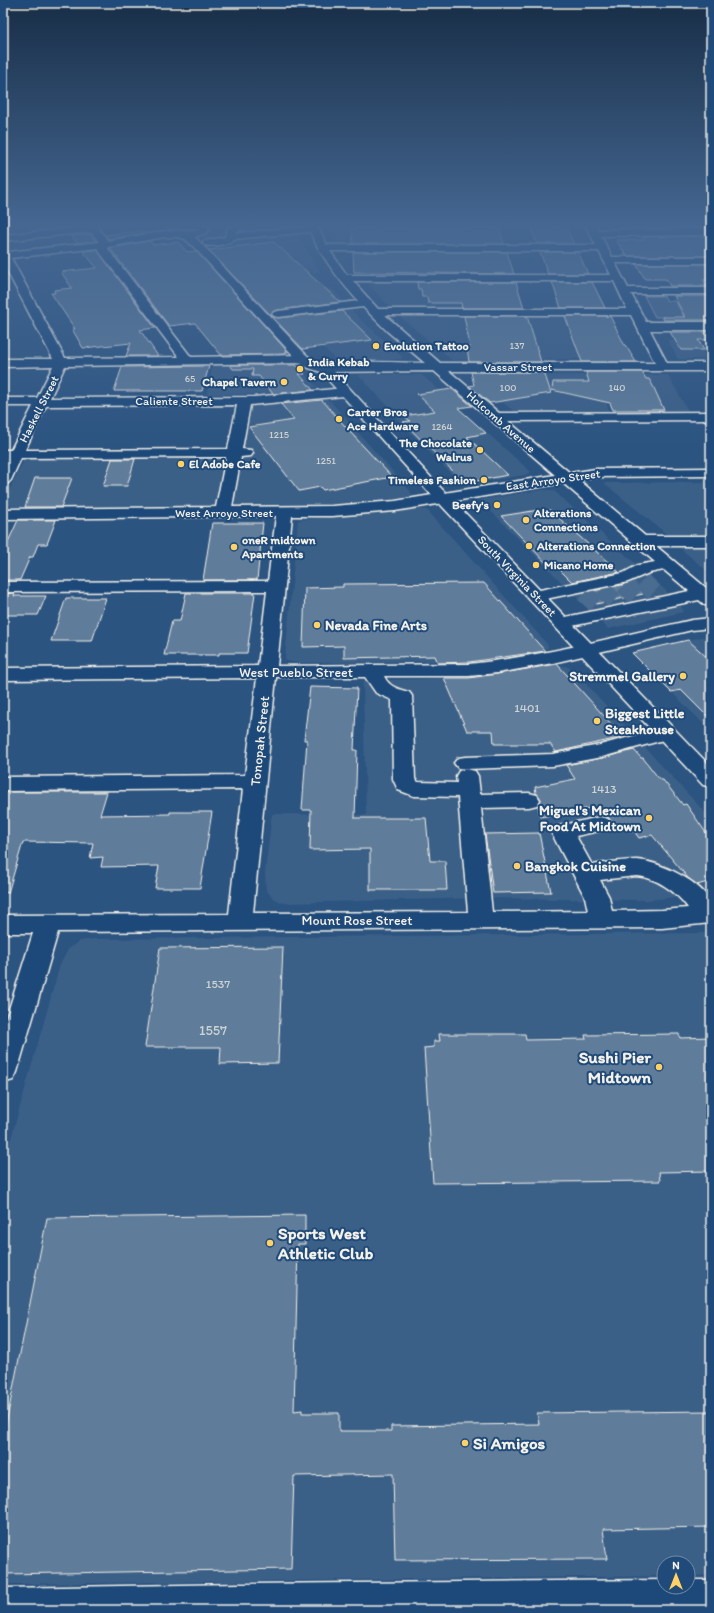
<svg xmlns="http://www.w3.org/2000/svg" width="714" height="1613" font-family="Itim,sans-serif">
<rect width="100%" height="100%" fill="#2c5481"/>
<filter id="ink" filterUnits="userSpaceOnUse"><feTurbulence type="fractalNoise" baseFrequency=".025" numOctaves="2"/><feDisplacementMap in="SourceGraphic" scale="8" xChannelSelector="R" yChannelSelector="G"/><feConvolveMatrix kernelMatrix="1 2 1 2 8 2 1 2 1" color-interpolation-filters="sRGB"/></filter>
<g filter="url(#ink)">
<g fill="#3b6088">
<path d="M239 225H292L320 272 256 280 217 235V234Z"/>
<path d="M330 225H393L395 246H339L330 229Z"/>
<path d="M373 282 476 283 483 311H394L368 284Z"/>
<path d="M332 288 356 315 402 357V359L370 361 335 359 271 295Z"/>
<path d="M398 315H582L602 359 452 360Z"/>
<path d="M668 340H700L711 359H678Z"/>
<path d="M213 363H294L317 387 267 394H207Z"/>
<path d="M363 374 422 375 531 472 525 475 462 485 388 410 390 408 360 377 359 375Z"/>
<path d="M595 375 610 413 517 414 472 376Z"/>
<path d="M629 375H668L689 413H647Z"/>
<path d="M317 399H324L330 401 410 491 412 495 409 497 361 503 307 506 18 507 10 506 6 504 4 501 27 454 234 452 243 405Z"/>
<path d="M711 482V536H669L604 483Z"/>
<path d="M541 490H551L554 491 683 606H681L683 610V612L608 629 480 500Z"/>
<path d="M420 509 427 510 548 645V648L533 652 441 661 299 663 287 661 285 659 298 520Z"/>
<path d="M675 544H711V574Z"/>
<path d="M711 635V731L632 653Z"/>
<path d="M559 665 568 667 573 670 711 819V892L696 895 647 900 479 898 283 903 273 898 266 890 265 873 272 814 366 815 363 681 483 677Z"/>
<path d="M711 933V1575L688 1576V1563H664V1576L3 1584V1167L60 965 69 948 80 941 95 939Z"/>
</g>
<path fill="#496b90" stroke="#9eaebc" d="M644 296H664L667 301H675L688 324 670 323 666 317H655Z"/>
<g fill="#5e7b9a" stroke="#f4f1e8">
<path d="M634 224H711V228H637Z"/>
<path d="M531 227H566L574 244H537Z"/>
<path d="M352 228H499L504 244H353Z"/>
<path d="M142 231 144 233 109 239 105 235Z"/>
<path d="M90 234 96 241 77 243 71 236Z"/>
<path d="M711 236V256H627L616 240H644L643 237Z"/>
<path d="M150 241 153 245 178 242 187 252 196 251 288 352H285L287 354 221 355 195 323 169 326 110 248Z"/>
<path d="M274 242 340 302 278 310 271 313 273 317 278 318 342 311 372 340 303 349 209 250Z"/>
<path d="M97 250 155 328 140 330 158 356H126L131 343 83 348 72 329H75L51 293H55L54 290 72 288 61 272 97 268 83 251Z"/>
<path d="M353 252H507L514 274 354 272Z"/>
<path d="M540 252H578L588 274H548Z"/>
<path d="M636 264H711V280H703L707 286H670L666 279H645Z"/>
<path d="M417 282H516L524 308H462L461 303H428L427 297H422L421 289H418Z"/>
<path d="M552 282H592L605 308H561Z"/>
<path d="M674 296H711V320H664L662 317H685Z"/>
<path d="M464 316H527L541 362H469L467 347H470Z"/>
<path d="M565 316H610L625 346H626L636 362H582Z"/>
<path d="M670 332H711V340H698L704 350H681Z"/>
<path d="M230 365H296L305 374H299L313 390 273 394 259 376H252L253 369H233Z"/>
<path d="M209 366 202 391H114L122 367Z"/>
<path d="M471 372H544L551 393 490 403 469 386 474 385Z"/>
<path d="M586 372H642L646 379H649L653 386 664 410H613L610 403 552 390 553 382H589Z"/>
<path d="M452 389 472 406 458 408 486 433 467 437 508 475 465 483 403 422 410 421 404 416 435 411 417 394Z"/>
<path d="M322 400 351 433 392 477 323 490 320 487 299 491 249 427 294 420 281 404Z"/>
<path d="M112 459H135L127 486H103Z"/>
<path d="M35 478H72L61 507H25Z"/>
<path d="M539 510 541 511 550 510 619 572 572 582 554 564 548 565 501 516Z"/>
<path d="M18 520H56L47 544H38L33 557H30L20 580H3V553Z"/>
<path d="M212 523H263L257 580H203Z"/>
<path d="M484 583 545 651 469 662 438 663 435 656 344 658V646L303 647 305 588 343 587V584Z"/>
<path d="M631 583 643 594 596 604 584 593Z"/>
<path d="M15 593 14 596H46L38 615H6L3 620V594Z"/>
<path d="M186 593H255L247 653H219V655H164L172 621H180Z"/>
<path d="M66 598H106L92 641H51Z"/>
<path d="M688 640 711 661V720L681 690 671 692 632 653Z"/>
<path d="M557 664 623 737 556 752 550 744H494L493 731H467L444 678H469L497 674Z"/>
<path d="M310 687 357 688 354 750H357L355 818H426L430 861H445L447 890H370V849L310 850 311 810H302L307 740H304Z"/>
<path d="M634 750 641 758H643L660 780H663L683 805 686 804 711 840V881L697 885 688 878 652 835 639 838 634 831 631 832 627 826 610 830 612 823 609 818 601 816 595 807 540 817 538 806 541 799 536 793 535 787 575 779 566 765 602 758Z"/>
<path d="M3 792H107L100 815 170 814V812H212L200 888H155L159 866 101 867 103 857 90 858 93 843 23 842 8 893 3 892Z"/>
<path d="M539 833 551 892 493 893 485 834Z"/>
<path d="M283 947 278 1063 220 1064 221 1047H145L160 948Z"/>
<path d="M439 1034H525L526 1040 586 1039 585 1035 679 1034 680 1038 711 1037V1171L659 1172 660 1181 433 1183 424 1048 434 1047V1041H440Z"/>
<path d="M305 1215V1244H298L294 1411 302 1410V1413H339V1431H391V1426L539 1424 537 1413 711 1411V1527L603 1529 607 1559 395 1560 393 1474 294 1476 291 1569 3 1574V1439L47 1218Z"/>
</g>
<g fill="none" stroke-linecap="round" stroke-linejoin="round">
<g stroke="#4a6c90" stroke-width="18" stroke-dasharray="18 8" stroke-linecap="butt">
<path d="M642 581 654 592"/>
<path d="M624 585 636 596"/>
<path d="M602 589 614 601"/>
<path d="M584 593 596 604"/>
</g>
<g stroke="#f4f1e8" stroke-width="3">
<g id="minor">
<path d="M85 224H95L108 241 165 231 182 232 184 234 179 237H165L108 247V249L191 357 304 355 308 356 310 359 308 362 304 363 65 366 50 398 254 397 344 388 349 389 351 392 349 395 344 396 250 405 242 449 251 450 253 453 251 456 241 457 232 507 332 506 395 501 555 475 434 371 321 372 319 369 321 366C349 359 394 363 425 363L387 331 363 307 278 317 274 316 272 314 274 312 278 311 358 301C339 280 322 258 310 232L234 239C229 245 212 247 204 245L203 243 204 241 225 237 228 227 241 226 243 228 241 230 236 231V233L307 227 306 224H316L327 245H596L585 224H595L598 230 711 229V235L601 236 612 257H711V263H615L628 288H711V294H631L646 322H711V330H650L667 363H711V371H449L499 413 711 412V420L508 421 570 473 595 469 711 468V476L595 477 579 480 645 536H711V546H656L711 592V606L705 605 699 600 562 628 556 627 553 623 556 619 689 591 664 570 649 573 628 582 536 601 530 600 527 596 530 592 623 573 638 565 655 562 563 483 395 511 332 516H292L277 666 469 664C545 656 618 636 692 620L711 618V628L692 630 553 663 497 673 469 676H384C389 687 398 689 409 692L412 696 415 779 418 782 457 783 456 776 459 771 467 769 458 768 454 763 458 758 465 757 553 754 600 745 667 727 674 729 677 733 674 737 602 757 553 766 467 769 475 771 478 776 480 794 529 793 537 795 540 800 537 805 529 807 481 808 492 912 588 911 585 897 551 832 554 827 600 817 608 819 611 824 608 829 576 836 592 865C606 863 622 860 637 860 658 861 705 883 711 904 712 909 711 917 711 923L662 928 58 932 17 1072 13 1080 3 1083V1028L33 933H3V915L229 914 243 789 3 791V777L245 775 257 678 3 680V668L258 666 267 591 3 592V582L268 581 276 516 3 519V509L216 507 226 457 21 458 11 480 8 483 3 485V465L6 458H3V450H11L33 406H3V398H37L53 366 3 367V359H53L3 263V250L8 252 99 242 91 232 3 241V235L87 227ZM98 248 99 251 179 357 65 358 11 258ZM330 251H599L611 275H347ZM353 281H614L627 309H378ZM385 315H631L655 363H440ZM237 405 228 449 25 450 46 406ZM276 677H365L376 693 392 700 393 779 398 790 414 796 458 797 468 912 253 913ZM636 876C656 877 677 892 688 908L662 910 612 911 609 897 600 880Z"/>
<path d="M664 1580V1587H688V1580H711V1610H3V1588L239 1584Z"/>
</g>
</g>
<g stroke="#f4f1e8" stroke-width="3">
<path id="major" d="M173 224C184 224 202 220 210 229L206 233 195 237 311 360 329 366 437 484 711 767V787L703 785 427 490 321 372 303 366 192 245 185 239 172 235 170 233C176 227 190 233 199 229L190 228 171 229 169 227Z"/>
</g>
<use href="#minor" fill="#1f4a7a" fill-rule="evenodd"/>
<use href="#major" fill="#1f4a7a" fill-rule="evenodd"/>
</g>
</g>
<linearGradient id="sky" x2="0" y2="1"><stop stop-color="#182e47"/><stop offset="0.5" stop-color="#456792"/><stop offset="1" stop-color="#456792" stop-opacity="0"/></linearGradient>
<rect width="714" height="450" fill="url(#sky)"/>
<g fill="#ffd166" stroke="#1f4a7a" stroke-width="1.5">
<circle cx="376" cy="346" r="4"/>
<circle cx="300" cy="369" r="4"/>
<circle cx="284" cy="382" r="4"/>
<circle cx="339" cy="419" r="4"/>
<circle cx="480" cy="450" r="4"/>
<circle cx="181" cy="464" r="4"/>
<circle cx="484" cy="480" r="4"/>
<circle cx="497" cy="505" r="4"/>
<circle cx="526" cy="520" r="4"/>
<circle cx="529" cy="546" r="4"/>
<circle cx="234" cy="547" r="4"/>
<circle cx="536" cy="565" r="4"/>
<circle cx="317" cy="625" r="4"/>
<circle cx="683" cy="676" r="4"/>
<circle cx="597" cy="721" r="4"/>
<circle cx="649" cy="818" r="4"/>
<circle cx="517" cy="866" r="4"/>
<circle cx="659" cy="1067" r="4"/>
<circle cx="270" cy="1243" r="4"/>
<circle cx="465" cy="1443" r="4"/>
</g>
<g text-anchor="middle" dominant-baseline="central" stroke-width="4" stroke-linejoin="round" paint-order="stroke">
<g font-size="10" fill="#ced4d4">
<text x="517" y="345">137</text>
<text x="190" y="378">65</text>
<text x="508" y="387">100</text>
<text x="617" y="387">140</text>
<text x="442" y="426">1264</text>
<text x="279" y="434">1215</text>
<text x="326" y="460">1251</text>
</g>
<g font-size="12" font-weight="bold" fill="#f4f1e8" stroke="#1f4a7a" text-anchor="start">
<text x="384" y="346">Evolution Tattoo</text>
<text x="308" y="362">India Kebab<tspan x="308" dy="14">&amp; Curry</tspan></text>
<text x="276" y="382" text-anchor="end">Chapel Tavern</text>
<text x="347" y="412">Carter Bros<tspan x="347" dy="14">Ace Hardware</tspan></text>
<text x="472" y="443" text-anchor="end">The Chocolate<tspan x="472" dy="14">Walrus</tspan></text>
<text x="189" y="464">El Adobe Cafe</text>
<text x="476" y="480" text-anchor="end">Timeless Fashion</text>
<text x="489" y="505" text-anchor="end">Beefy's</text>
<text x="534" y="513">Alterations<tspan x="534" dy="14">Connections</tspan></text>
<text x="242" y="540">oneR midtown<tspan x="242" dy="14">Apartments</tspan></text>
<text x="537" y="546">Alterations Connection</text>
<text x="544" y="565">Micano Home</text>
</g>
<g font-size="12" fill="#f4f1e8" stroke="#1f4a7a">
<text x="518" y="367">Vassar Street</text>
<text x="174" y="401">Caliente Street</text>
<text transform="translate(39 409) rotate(-63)">Haskell Street</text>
<text transform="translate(501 422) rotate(41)">Holcomb Avenue</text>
<text transform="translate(553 480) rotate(-8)">East Arroyo Street</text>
<text x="224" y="513">West Arroyo Street</text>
<text transform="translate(517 576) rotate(46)">South Virginia Street</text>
</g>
<g font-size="12" fill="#ced4d4">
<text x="527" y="708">1401</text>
<text x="604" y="789">1413</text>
<text x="218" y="984">1537</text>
</g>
<g font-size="14" font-weight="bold" fill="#f4f1e8" stroke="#1f4a7a" text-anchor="start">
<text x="325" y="625">Nevada Fine Arts</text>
<text x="675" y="676" text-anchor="end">Stremmel Gallery</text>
<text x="605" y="713">Biggest Little<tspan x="605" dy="16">Steakhouse</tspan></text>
<text x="641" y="810" text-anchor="end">Miguel's Mexican<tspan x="641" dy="16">Food At Midtown</tspan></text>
<text x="525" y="866">Bangkok Cuisine</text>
</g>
<g font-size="14" fill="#f4f1e8" stroke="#1f4a7a">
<text x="296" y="672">West Pueblo Street</text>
<text transform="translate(260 741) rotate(-84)">Tonopah Street</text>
<text x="357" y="920">Mount Rose Street</text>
</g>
<g font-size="14" fill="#ced4d4">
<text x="213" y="1030">1557</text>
</g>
<g font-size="17" font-weight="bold" fill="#f4f1e8" stroke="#1f4a7a" text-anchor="start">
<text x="651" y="1057" text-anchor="end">Sushi Pier<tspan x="651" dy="20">Midtown</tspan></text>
<text x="278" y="1233">Sports West<tspan x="278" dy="20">Athletic Club</tspan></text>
<text x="473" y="1443">Si Amigos</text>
</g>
</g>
<rect width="714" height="1613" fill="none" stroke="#1f4a7a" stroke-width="16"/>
<rect x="8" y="8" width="698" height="1597" fill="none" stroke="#f4f1e8" stroke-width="1.5" filter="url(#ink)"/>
<g transform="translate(676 1575)"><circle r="19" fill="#1f4a7a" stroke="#748da6"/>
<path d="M0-3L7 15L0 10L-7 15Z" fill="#ffd166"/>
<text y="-6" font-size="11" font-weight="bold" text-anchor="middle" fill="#f4f1e8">N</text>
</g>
</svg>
